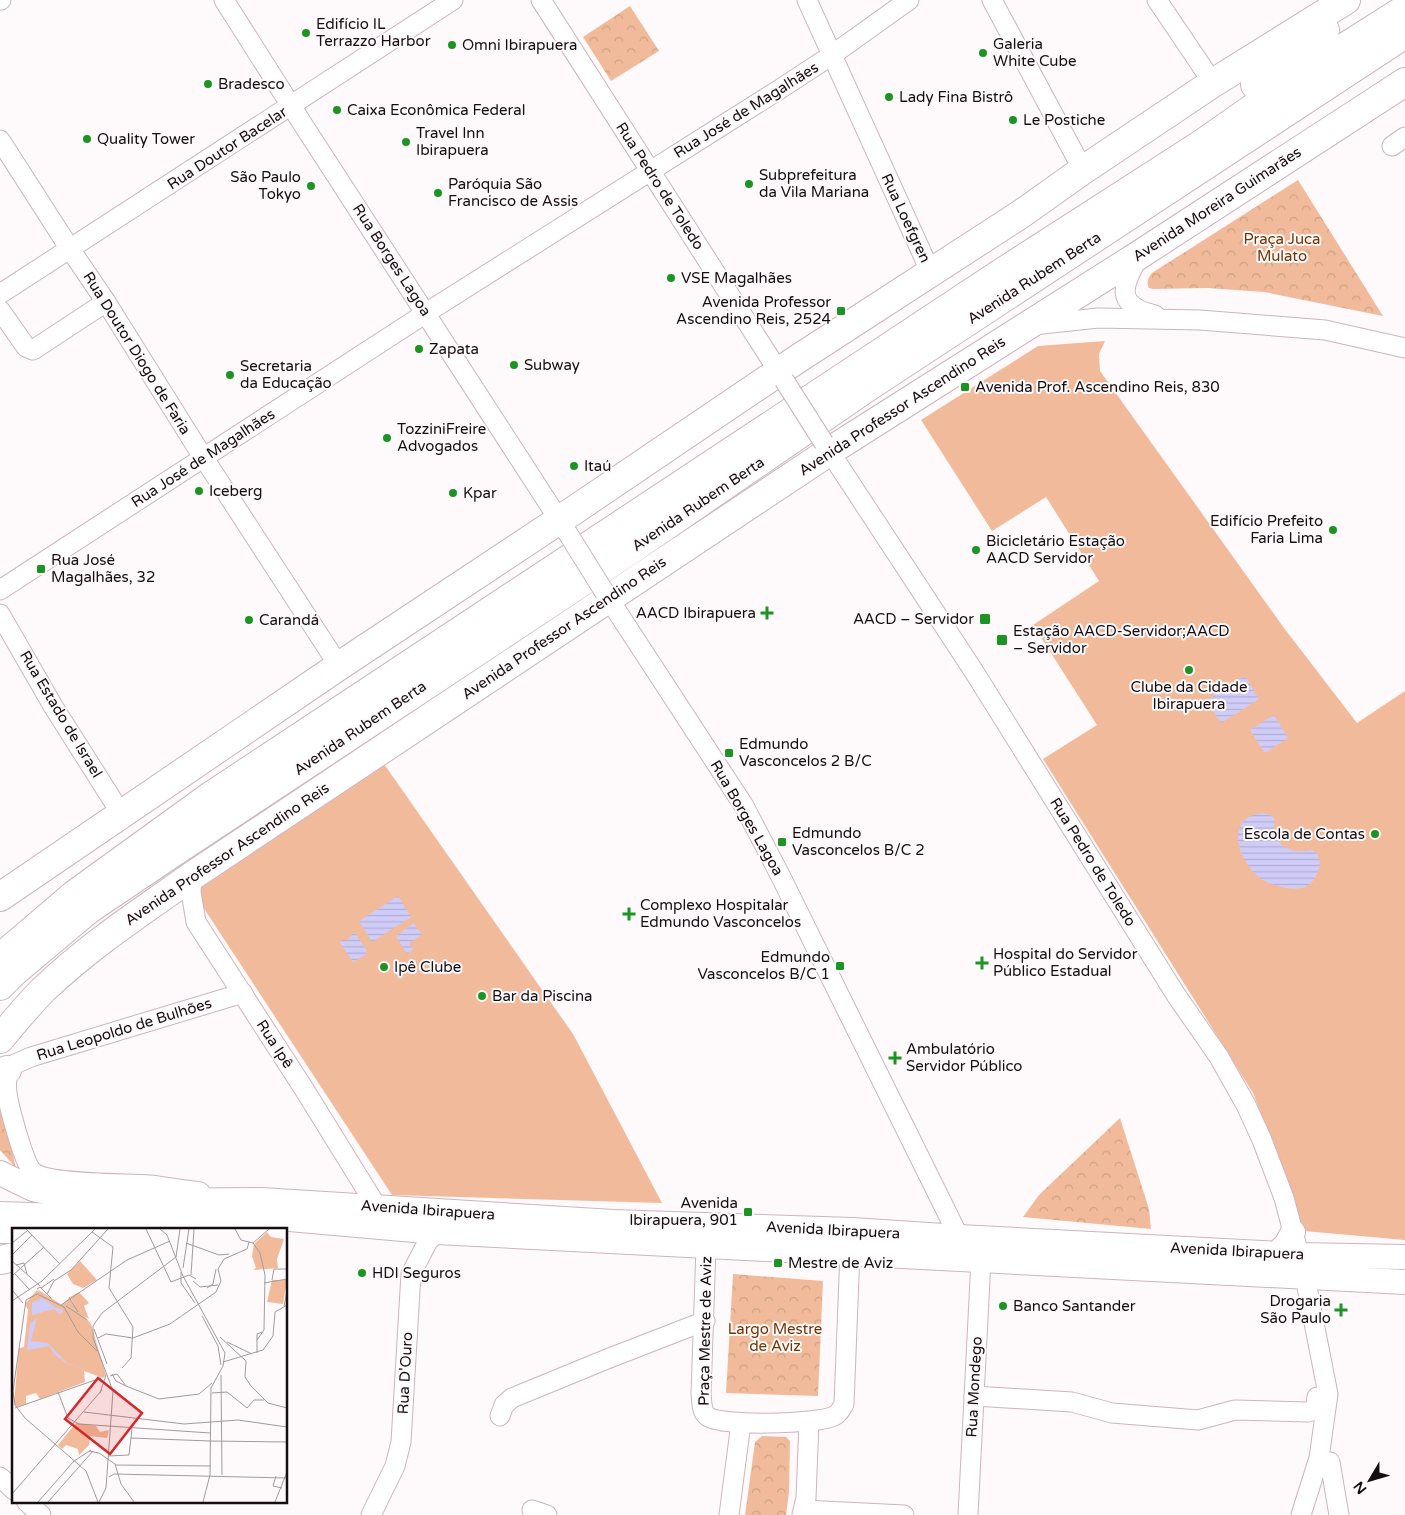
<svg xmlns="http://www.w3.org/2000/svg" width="1405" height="1515" font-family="'Varela Round',sans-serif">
<defs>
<pattern id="park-crowns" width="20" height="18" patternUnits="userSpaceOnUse" patternTransform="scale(1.25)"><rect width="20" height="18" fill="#f1bb9b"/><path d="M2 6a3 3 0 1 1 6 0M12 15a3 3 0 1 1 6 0" fill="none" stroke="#cea084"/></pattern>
<pattern id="water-rules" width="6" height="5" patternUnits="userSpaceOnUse" patternTransform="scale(1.25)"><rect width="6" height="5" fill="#d0ccf8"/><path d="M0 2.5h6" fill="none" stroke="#b2aed4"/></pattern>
</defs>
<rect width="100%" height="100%" fill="#fef9fb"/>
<g fill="url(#park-crowns)">
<path d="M630 6 659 51 611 81 583 37Z"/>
<path d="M1298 180 1383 316 1264 292 1207 288 1153 289 1149 288C1146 282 1148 278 1152 273Z"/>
<path d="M2 1105 16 1168 0 1150V1109Z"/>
<path d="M1120 1118 1149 1209 1151 1229 1023 1217 1039 1195Z"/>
<path d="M733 1274 823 1281 818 1396 726 1393Z"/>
<path d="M762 1436 786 1437 790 1441 789 1492 786 1515H745L755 1442Z"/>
</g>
<g fill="#f1bb9b">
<path d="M1105 341 1099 354 1100 371 1284 628 1357 723 1405 691V1240L1304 1231 1253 1093 1043 759 1097 725 1033 625 1099 581 1046 497 992 531 921 420 1038 346Z"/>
<path d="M384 764 573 1034 662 1203 392 1195 199 901V888Z"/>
</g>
<g fill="url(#water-rules)">
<path d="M1245 676 1259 699 1221 723 1207 700Z"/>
<path d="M1274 715 1288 738 1265 753 1250 730Z"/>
<path d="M1262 813 1270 815 1274 818C1275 822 1274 826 1274 830 1277 850 1296 853 1312 850 1327 857 1318 881 1305 887 1294 891 1278 887 1267 882 1241 870 1220 818 1262 813Z"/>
<path d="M398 896 411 917 372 942 359 921Z"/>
<path d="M414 923 422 935 409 943 413 950 407 954 396 936Z"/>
<path d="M355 933 367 951 365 955 353 962 340 943 342 940H348L352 934Z"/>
</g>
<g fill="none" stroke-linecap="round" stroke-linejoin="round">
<g stroke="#cdb4be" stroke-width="21">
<g id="minor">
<path d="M0 0H1"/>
<path d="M224 0 302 123 565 529"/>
<path d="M541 0 784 380"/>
<path d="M807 0 931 273"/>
<path d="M992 0 1083 170"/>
<path d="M1157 0 1213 83"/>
<path d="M0 140 70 249 106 302 196 446 339 666"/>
<path d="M1392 146 1405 137"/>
<path d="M1139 256C1122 286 1114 305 1155 315"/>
<path d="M0 294 453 0"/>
<path d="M0 310 26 347 33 350 106 302"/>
<path d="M1033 325 1098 318 1200 320 1325 330 1405 348"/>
<path d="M824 443 973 670 1176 995 1219 1057 1246 1105 1262 1140 1284 1198 1305 1277 1328 1394 1319 1458 1301 1515"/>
<path d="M0 590 426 313 780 89 832 55 909 0"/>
<path d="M605 593 744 806 780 875 959 1237"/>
<path d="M0 614 53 706 122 815"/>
<path d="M192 876 191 892 196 922 304 1089 377 1207"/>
<path d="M200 1192C183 1190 167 1187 150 1185 126 1183 49 1185 33 1172 24 1164 9 1107 7 1093 6 1085 7 1078 7 1070L15 1064 31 1057 243 993"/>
<path d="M706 1247 701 1394C702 1401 701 1411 707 1416 718 1427 819 1424 834 1416 839 1414 841 1409 844 1404L850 1252"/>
<path d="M974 1396 1072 1402 1112 1413 1198 1420 1235 1410 1308 1412 1315 1410 1317 1397"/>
<path d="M500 1416 504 1405 512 1398 607 1359 705 1321"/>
<path d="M1330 1462 1339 1515"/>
<path d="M0 1477 14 1490"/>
<path d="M26 1501 41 1515"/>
<path d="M532 1510 547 1515"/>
<path d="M804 1510 904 1515"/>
<path d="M371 1515 395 1466 401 1442 411 1274 428 1241 437 1232"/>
<path d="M729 1515 741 1423"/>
<path d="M802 1515 806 1498 809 1422"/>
<path d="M968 1515 981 1260"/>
</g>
</g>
<g stroke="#cdb4be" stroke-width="26">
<g id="major">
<path d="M0 1173 33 1189 73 1198 133 1201 261 1200 613 1222 852 1230 959 1237 1299 1255 1405 1257"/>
<path d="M0 1214 151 1219 216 1217 278 1218 437 1232 1405 1282"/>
<path d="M1277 1253 1286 1245 1293 1232"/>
</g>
</g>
<g stroke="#cdb4be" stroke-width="30">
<g id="highway">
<path d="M1255 85 1325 30"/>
<path d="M0 897 339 666 573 511 796 360 1021 214 1083 170 1213 83 1346 0"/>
<path d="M0 958 75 894 209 797 998 275 1203 143 1293 80 1405 9"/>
<path d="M0 986 14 972 88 910 171 854 632 549 865 389 1405 34"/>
<path d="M0 1039C14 1022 28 1005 43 990 89 946 141 912 192 876L830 451 1139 255 1405 82"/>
<path d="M0 1077 7 1070"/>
<path d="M0 1229H14"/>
<path d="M211 1229 278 1218"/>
<path d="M0 1260 14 1257"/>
</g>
</g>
<use href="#minor" stroke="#fff" stroke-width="19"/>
<use href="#major" stroke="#fff" stroke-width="24"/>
<use href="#highway" stroke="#fff" stroke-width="28"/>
<g stroke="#cdb4be" stroke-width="21" stroke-linecap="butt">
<g id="minor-bridge">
<path d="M784 380 824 443"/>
<path d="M567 532 605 593"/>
</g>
</g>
<use href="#minor-bridge" stroke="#fff" stroke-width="19"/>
</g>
<g fill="#1c9423" stroke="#fef9fb" stroke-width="2">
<circle cx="306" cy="33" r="5"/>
<circle cx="452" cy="45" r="5"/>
<circle cx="983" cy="53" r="5"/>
<circle cx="208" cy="84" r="5"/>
<circle cx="889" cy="97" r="5"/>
<circle cx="337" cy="110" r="5"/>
<circle cx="1013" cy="120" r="5"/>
<circle cx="87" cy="139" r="5"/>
<circle cx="406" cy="142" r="5"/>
<circle cx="749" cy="184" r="5"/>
<circle cx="311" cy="186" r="5"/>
<circle cx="438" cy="193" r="5"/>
<circle cx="671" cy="278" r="5"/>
<rect x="836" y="306" width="10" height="10" rx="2.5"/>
<circle cx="419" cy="349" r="5"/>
<circle cx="514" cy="365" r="5"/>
<circle cx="230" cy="375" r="5"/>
<rect x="960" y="382" width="10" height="10" rx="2.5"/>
<circle cx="387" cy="438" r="5"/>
<circle cx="574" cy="466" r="5"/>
<circle cx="199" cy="491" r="5"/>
<circle cx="453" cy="493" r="5"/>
<circle cx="1333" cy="530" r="5"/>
<circle cx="976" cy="550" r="5"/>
<rect x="36" y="564" width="10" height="10" rx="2.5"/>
<path d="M764.5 605.5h5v5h5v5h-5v5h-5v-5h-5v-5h5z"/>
<rect x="979" y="613" width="12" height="12" rx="2.5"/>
<circle cx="249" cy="620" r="5"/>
<rect x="996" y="634" width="12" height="12" rx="2.5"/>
<circle cx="1189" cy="670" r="5"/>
<rect x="724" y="748" width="10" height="10" rx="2.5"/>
<circle cx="1375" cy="834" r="5"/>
<rect x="777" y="837" width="10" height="10" rx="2.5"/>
<path d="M626.5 906.5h5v5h5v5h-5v5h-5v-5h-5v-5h5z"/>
<path d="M979.5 955.5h5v5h5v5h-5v5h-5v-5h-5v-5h5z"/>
<rect x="835" y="961" width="10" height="10" rx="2.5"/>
<circle cx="384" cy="967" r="5"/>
<circle cx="482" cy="996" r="5"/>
<path d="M892.5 1050.5h5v5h5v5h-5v5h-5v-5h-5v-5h5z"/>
<rect x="743" y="1207" width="10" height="10" rx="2.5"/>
<rect x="773" y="1258" width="10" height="10" rx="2.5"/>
<circle cx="362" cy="1273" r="5"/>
<circle cx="1003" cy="1306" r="5"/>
<path d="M1338.5 1302.5h5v5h5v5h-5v5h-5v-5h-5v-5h5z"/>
</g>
<g text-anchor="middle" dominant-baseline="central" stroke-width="4" stroke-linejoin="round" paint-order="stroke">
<g font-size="15" fill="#150d10" stroke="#fef9fb" text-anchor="start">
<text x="316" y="24">Edifício IL<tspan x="316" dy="17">Terrazzo Harbor</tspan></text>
<text x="993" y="44">Galeria<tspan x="993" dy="17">White Cube</tspan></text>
<text x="462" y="45">Omni Ibirapuera</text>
<text x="218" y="84">Bradesco</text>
<text x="899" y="97">Lady Fina Bistrô</text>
<text x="347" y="110">Caixa Econômica Federal</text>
<text x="1023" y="120">Le Postiche</text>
<text x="416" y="133">Travel Inn<tspan x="416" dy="17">Ibirapuera</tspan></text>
<text x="97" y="139">Quality Tower</text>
<text x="759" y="175">Subprefeitura<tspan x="759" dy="17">da Vila Mariana</tspan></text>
<text x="301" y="177" text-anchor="end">São Paulo<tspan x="301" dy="17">Tokyo</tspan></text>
<text x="448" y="184">Paróquia São<tspan x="448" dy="17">Francisco de Assis</tspan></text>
<text x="681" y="278">VSE Magalhães</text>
<text x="831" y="302" text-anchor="end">Avenida Professor<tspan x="831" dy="17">Ascendino Reis, 2524</tspan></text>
<text x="429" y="349">Zapata</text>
<text x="524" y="365">Subway</text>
<text x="240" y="366">Secretaria<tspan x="240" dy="17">da Educação</tspan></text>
<text x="975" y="387">Avenida Prof. Ascendino Reis, 830</text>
<text x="397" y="429">TozziniFreire<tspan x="397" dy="17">Advogados</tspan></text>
<text x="584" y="466">Itaú</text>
<text x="209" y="491">Iceberg</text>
<text x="463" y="493">Kpar</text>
<text x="1323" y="521" text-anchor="end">Edifício Prefeito<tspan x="1323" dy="17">Faria Lima</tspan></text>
<text x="986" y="541">Bicicletário Estação<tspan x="986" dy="17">AACD Servidor</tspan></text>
<text x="51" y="560">Rua José<tspan x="51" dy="17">Magalhães, 32</tspan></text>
<text x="756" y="613" text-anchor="end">AACD Ibirapuera</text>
<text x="974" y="619" text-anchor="end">AACD – Servidor</text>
<text x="259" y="620">Carandá</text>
<text x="1013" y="631">Estação AACD-Servidor;AACD<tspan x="1013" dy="17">– Servidor</tspan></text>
<text x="1189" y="687" text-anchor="middle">Clube da Cidade<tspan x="1189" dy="17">Ibirapuera</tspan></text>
<text x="739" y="744">Edmundo<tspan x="739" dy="17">Vasconcelos 2 B/C</tspan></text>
<text x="792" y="833">Edmundo<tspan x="792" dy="17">Vasconcelos B/C 2</tspan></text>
<text x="1365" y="834" text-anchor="end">Escola de Contas</text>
<text x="640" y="905">Complexo Hospitalar<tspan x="640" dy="17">Edmundo Vasconcelos</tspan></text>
<text x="993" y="954">Hospital do Servidor<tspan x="993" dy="17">Público Estadual</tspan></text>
<text x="830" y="957" text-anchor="end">Edmundo<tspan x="830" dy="17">Vasconcelos B/C 1</tspan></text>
<text x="394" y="967">Ipê Clube</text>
<text x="492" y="996">Bar da Piscina</text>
<text x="906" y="1049">Ambulatório<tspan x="906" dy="17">Servidor Público</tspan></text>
<text x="738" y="1203" text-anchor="end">Avenida<tspan x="738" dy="17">Ibirapuera, 901</tspan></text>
<text x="788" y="1263">Mestre de Aviz</text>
<text x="372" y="1273">HDI Seguros</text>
<text x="1331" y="1301" text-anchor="end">Drogaria<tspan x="1331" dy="17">São Paulo</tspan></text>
<text x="1013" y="1306">Banco Santander</text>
</g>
<g font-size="15" fill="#150d10" stroke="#fef9fb">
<text transform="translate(746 110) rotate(-32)">Rua José de Magalhães</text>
<text transform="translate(227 148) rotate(-33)">Rua Doutor Bacelar</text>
<text transform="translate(660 186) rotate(57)">Rua Pedro de Toledo</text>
<text transform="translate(1217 204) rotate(-33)">Avenida Moreira Guimarães</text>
<text transform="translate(906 218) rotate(65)">Rua Loefgren</text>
<text transform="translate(392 260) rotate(57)">Rua Borges Lagoa</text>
<text transform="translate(1034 278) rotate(-33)">Avenida Rubem Berta</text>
<text transform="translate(137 353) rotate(58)">Rua Doutor Diogo de Faria</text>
<text transform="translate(902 406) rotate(-33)">Avenida Professor Ascendino Reis</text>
<text transform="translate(203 458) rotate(-33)">Rua José de Magalhães</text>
<text transform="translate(698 504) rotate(-34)">Avenida Rubem Berta</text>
<text transform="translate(564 628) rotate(-34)">Avenida Professor Ascendino Reis</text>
<text transform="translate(61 714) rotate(59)">Rua Estado de Israel</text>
<text transform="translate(360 728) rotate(-34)">Avenida Rubem Berta</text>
<text transform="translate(747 818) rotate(60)">Rua Borges Lagoa</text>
<text transform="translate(227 854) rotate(-34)">Avenida Professor Ascendino Reis</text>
<text transform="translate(1093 862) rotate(58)">Rua Pedro de Toledo</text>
<text transform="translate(124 1029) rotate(-17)">Rua Leopoldo de Bulhões</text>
<text transform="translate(275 1044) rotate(57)">Rua Ipê</text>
<text transform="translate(428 1210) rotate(4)">Avenida Ibirapuera</text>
<text transform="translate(833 1230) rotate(3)">Avenida Ibirapuera</text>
<text transform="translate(1237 1251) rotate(3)">Avenida Ibirapuera</text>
<text transform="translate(705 1331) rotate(-89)">Praça Mestre de Aviz</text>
<text transform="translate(405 1373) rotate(-87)">Rua D'Ouro</text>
<text transform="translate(974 1387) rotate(-87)">Rua Mondego</text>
</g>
<g font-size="15" fill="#723400" stroke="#fef9fb">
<text x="1282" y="239">Praça Juca<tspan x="1282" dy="17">Mulato</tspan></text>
<text x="775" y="1329">Largo Mestre<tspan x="775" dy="17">de Aviz</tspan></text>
</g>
</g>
<g transform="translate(12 1228)">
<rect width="275" height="275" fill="#fef9fb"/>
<path d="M260 52H275L271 76 255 74Z" fill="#f1bb9b"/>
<path d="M255 4 259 9 272 11 265 31 266 40 241 42 244 40 240 28 242 16ZM25 61 50 77 57 70 79 96 94 147 91 150 72 143 73 154 28 171 24 165 14 168V176L4 179 2 174 7 120 12 119 16 82 13 76 25 62 28 65Z" fill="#f1bb9b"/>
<path d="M68 33 85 52 71 60 61 56 55 46ZM67 64 77 75 72 78 77 91 68 86 58 69ZM64 195 84 198 88 204 97 202 95 210 78 208 77 217 67 227 66 221 54 217 50 221 46 217Z" fill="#f1bb9b"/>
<path d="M30 70 44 80 50 81 51 84 47 86 42 81 20 87V75ZM25 90 19 113 36 115 55 135 89 147 54 135 42 126 38 118 15 122 18 96Z" fill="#d0ccf8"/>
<path fill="none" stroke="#a19b9d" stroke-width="1" d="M14 1 48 36M134 1 159 54 177 47 184 51M148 1 155 7 171 48 213 125 211 138 199 160 198 247 191 274M223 1 229 12 241 15 257 1M80 4 101 19 97 60 121 99 119 130 110 140M0 15 15 3M174 15 207 27 217 26M241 15 248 25 253 47 252 102 245 112M0 27 20 7M0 33 28 58M4 37 12 35 15 46M171 40 177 1M169 44V55L183 75M3 46 18 62M179 47 182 1M0 48 32 19M260 52 262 41H275M181 53 188 59 206 57M252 55 275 51M29 60 42 51M195 60 201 56 204 41M25 61 28 59 39 70M0 62 11 75M35 66 42 53 59 42 96 1M57 69 66 84M0 73 30 53 83 1M49 77 115 32 158 13M54 78 75 92M272 78 275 63M190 88 206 118 209 137M82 101 95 136M208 109 234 133 233 149 239 158 256 175 275 180M86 110 94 106 121 110 158 96 204 64 209 53 206 41 212 31 235 21 237 14M215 114 240 126M85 123 66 104 52 79 25 66 14 72 1 163 3 177 13 190 74 243 86 274M245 125V106L250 104M211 134 251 122 261 108 263 84 275 77M100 146 104 153 114 158M209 147 210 247M98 148 105 146 114 158 147 171 187 166 200 155M46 164 56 190 67 196 198 205M88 165 94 147M200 165 215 164 235 180 242 172H252M3 180 89 150M72 184 172 196 226 192 275 199M119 210 198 213M198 213 275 214M77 223 87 225 103 236 109 256 122 274M96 228 117 227 120 201M62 233 79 222M103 237 199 238M264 248 261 258 270 260M97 249 102 246 274 250M0 266 90 162M26 274 62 233M36 274 81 223M87 274 94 260 101 163 81 110V98L90 85 164 29 168 1M263 274 275 244"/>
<path fill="#d62828" fill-opacity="0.15" stroke="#d62828" stroke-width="2.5" d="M86 150 130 185 98 226 53 191Z"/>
<rect width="275" height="275" fill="none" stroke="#150d10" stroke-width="2.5"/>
</g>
<g transform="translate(1370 1480) rotate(232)" stroke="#fef9fb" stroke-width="4" paint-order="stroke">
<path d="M0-4L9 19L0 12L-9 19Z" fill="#150d10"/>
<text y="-8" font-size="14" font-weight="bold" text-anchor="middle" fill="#150d10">N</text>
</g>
</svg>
